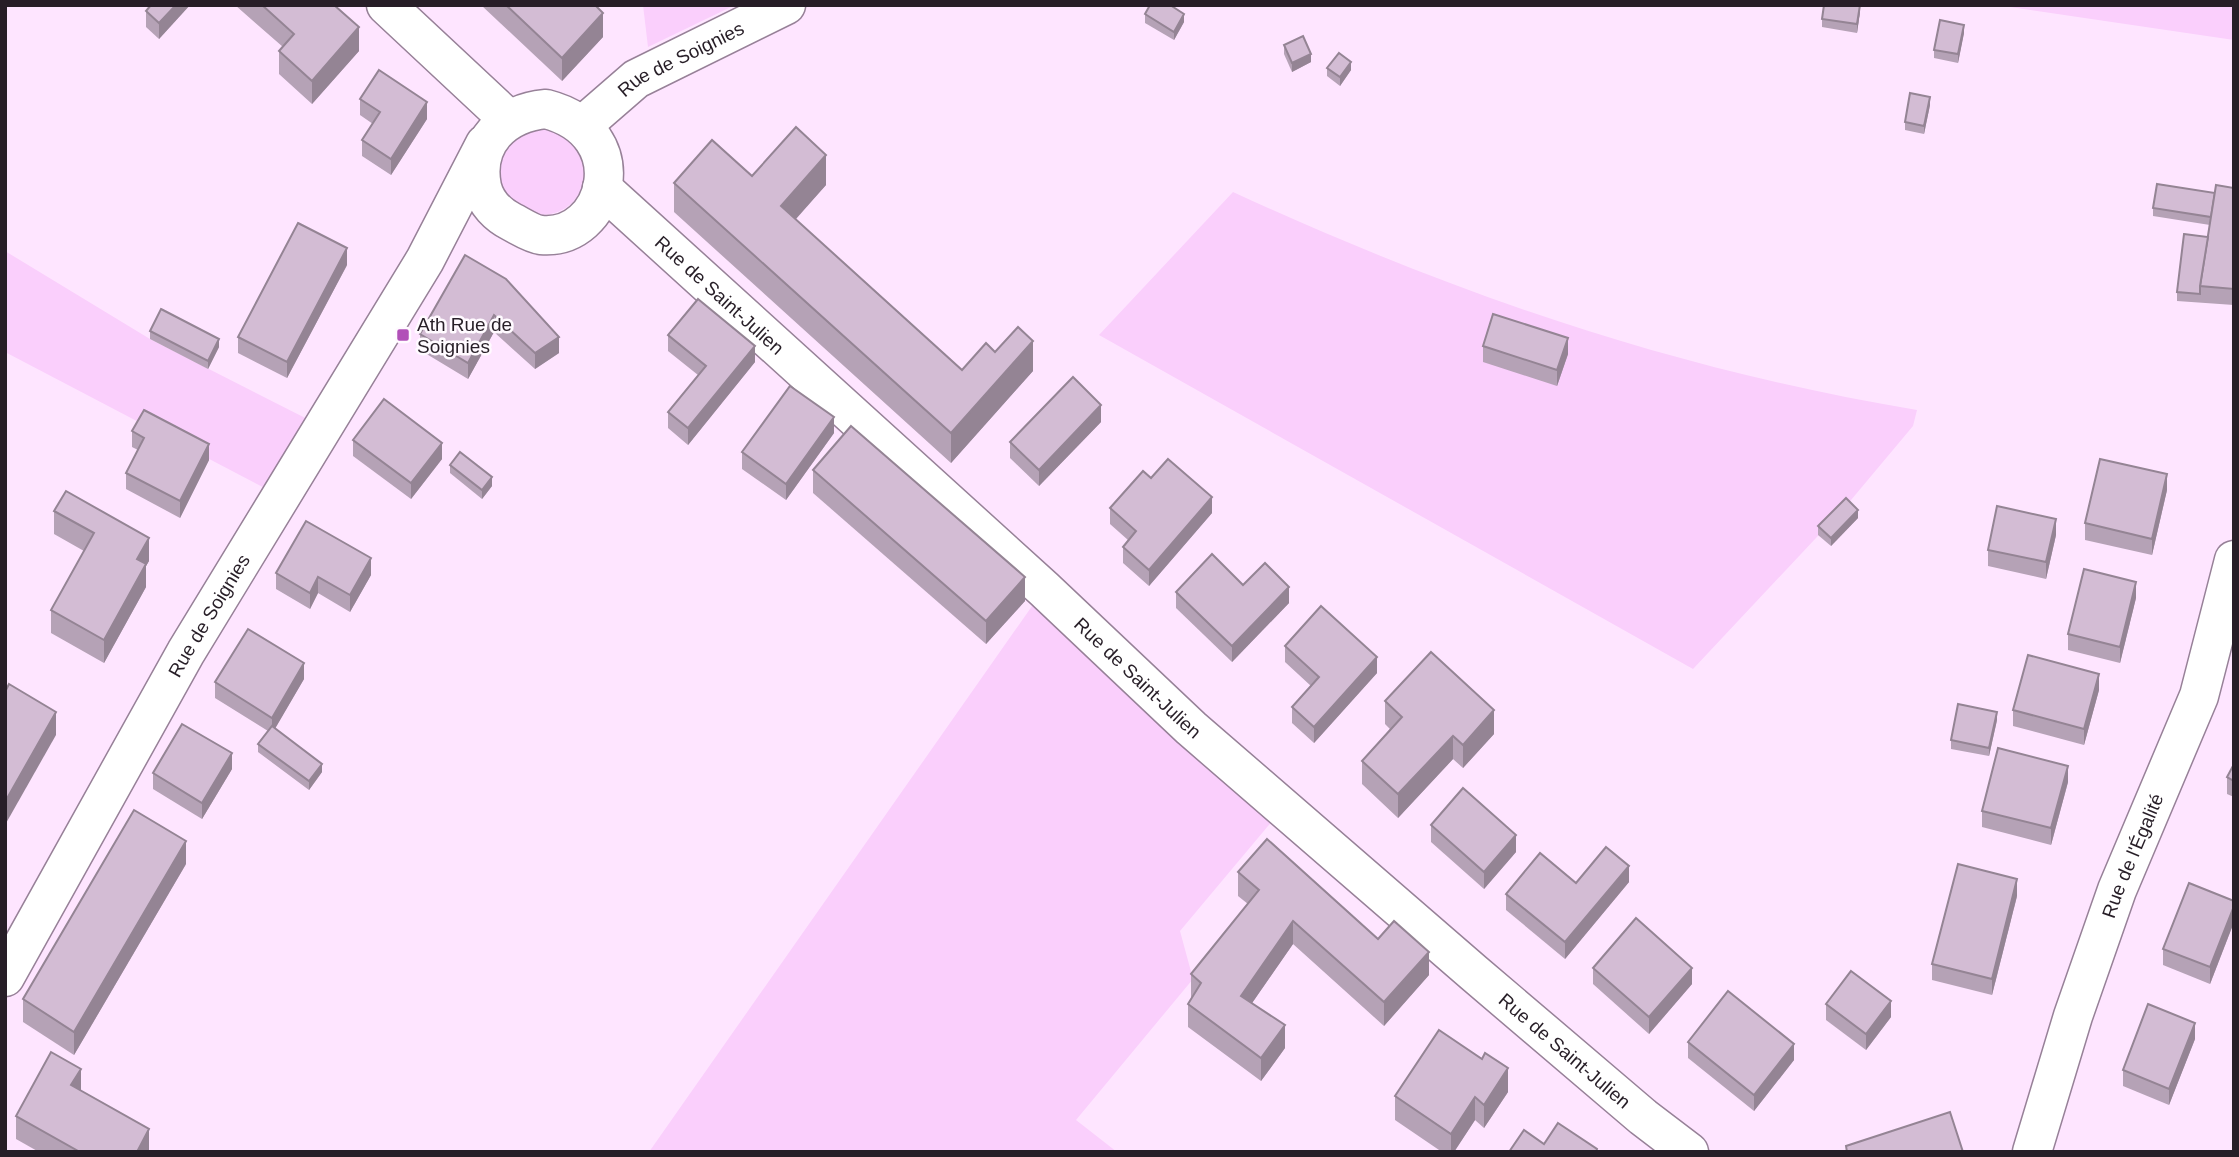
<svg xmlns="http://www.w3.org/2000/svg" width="2239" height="1157" font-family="Arial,sans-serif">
<rect width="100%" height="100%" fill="#fee5ff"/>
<g fill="#facffc">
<path d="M643 5H735L648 47Z"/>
<path d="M1996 5H2234V40Z"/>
<circle cx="542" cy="172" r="43"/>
<path d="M1233 192C1457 295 1673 369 1917 410L1913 426 1846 506 1693 669 1099 335Z"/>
<path d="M5 251 150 339 323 427 280 496 5 352Z"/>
<path d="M1044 589 1283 808 1180 931 1193 979 1076 1120 1117 1152H649Z"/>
</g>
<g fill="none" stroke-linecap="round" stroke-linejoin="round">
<g stroke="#978198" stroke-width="41">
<g id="street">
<path id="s1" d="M602 188 1044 589 1191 728 1474 973 1643 1117 1689 1152"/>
<path id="s2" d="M2032 1152 2073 1016 2117 890 2199 696 2234 560"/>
</g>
</g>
<g stroke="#978198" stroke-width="41">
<g id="secondary">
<path d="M386 5 508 119"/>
<path d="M546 109C638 133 608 241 541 235 532 234 520 226 512 222 498 215 486 203 482 187 473 142 504 113 546 109Z"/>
<path id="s3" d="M583 125 636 79 786 5"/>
<path id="s4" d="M5 977 186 652 425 260 485 144"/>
</g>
</g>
<use href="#street" stroke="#fff" stroke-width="38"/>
<use href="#secondary" stroke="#fff" stroke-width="38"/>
</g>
<g fill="#b5a2b6">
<path d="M151 5H190L159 39 146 27V11Z"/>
<path d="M235 5H334L359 51 312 104 279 74V51L283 47Z"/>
<path d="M481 5H595L603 37 562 81Z"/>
<path d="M1860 12 1857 33 1822 27V19Z"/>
<path d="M1145 14 1184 22 1174 40 1145 23Z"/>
<path d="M1964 33 1958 63 1934 58V50Z"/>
<path d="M1284 45 1311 62 1292 72 1284 54Z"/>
<path d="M1327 68 1351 70 1340 86 1327 76Z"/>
<path d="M360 99 427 119 391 175 362 156V140L373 124 360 115Z"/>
<path d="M1930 105 1924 134 1905 130V122Z"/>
<path d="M752 176 826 185 795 219 962 370 995 352 1033 371 951 463 674 212V183Z"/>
<path d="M2234 188V305L2177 301V292L2208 237 2210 225 2153 216V208Z"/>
<path d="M465 255 559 353 535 369 494 332 468 379 420 350V334Z"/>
<path d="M347 265 287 378 238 353V337Z"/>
<path d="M150 331 219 347 208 369 150 339Z"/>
<path d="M668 335 755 362 688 445 668 428V412L698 375 668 351Z"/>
<path d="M1483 346 1568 354 1557 386 1483 362Z"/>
<path d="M1101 422 1039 486 1010 458V442Z"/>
<path d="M132 431 209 460 180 518 126 489V473L138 450 132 447Z"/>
<path d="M834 433 786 500 742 469V452Z"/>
<path d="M353 440 442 459 411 499 353 456Z"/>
<path d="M450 465 492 486 482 499 450 473Z"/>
<path d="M813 470 1025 601 986 644 813 493Z"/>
<path d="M1151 478 1212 513 1149 586 1123 563V547L1128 540 1110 524V508Z"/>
<path d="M2167 490 2152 555 2085 540V523Z"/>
<path d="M54 511 149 561 146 566V587L104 663 51 633V610L84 551 54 534Z"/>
<path d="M1858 518 1831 546 1818 535V526Z"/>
<path d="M2056 535 2046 579 1988 566V550Z"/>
<path d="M276 573 371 575 350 612 318 593 310 609 276 589Z"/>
<path d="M1243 585 1289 603 1232 662 1176 608V592Z"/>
<path d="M2136 598 2120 663 2068 650V634Z"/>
<path d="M1285 646 1377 673 1314 743 1292 723V707L1311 686 1285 662Z"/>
<path d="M304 679 275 728 322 772 309 790 258 752V744L268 731 215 698V682Z"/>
<path d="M2099 690 2084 745 2013 726V710Z"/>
<path d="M1385 701 1494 734 1463 768 1453 759 1398 818 1362 784V761L1390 729 1385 724Z"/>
<path d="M1997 720 1989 756 1951 749V740Z"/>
<path d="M2234 764V797L2227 794V777Z"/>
<path d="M232 769 202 819 153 789V773Z"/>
<path d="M2068 782 2051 845 1982 827V811Z"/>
<path d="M1431 825 1516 852 1484 889 1431 842Z"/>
<path d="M186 864 74 1055 23 1022V999Z"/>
<path d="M1238 872 1378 939 1429 975 1384 1026 1293 944 1252 1003 1285 1048 1261 1081 1188 1027V1004L1192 998 1191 997V974L1248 904 1238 896Z"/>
<path d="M1629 882 1565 959 1506 910V894L1576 883Z"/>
<path d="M2017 896 1992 995 1932 980V964Z"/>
<path d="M2234 901V922L2210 984 2163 965V949Z"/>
<path d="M1593 968 1692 984 1649 1034 1593 984Z"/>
<path d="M1826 1004 1891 1017 1866 1050 1826 1020Z"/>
<path d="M2195 1039 2169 1105 2123 1086V1070Z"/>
<path d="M1688 1042 1794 1060 1754 1111 1688 1058Z"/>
<path d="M81 1091 149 1152H39L16 1139V1116Z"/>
<path d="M1508 1092 1484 1128 1475 1120 1454 1152H1442L1395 1120V1096Z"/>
</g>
<g fill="#948494">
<path d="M176 5H190L159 39V23Z"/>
<path d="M1860 5V12L1857 33V24Z"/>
<path d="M603 13V37L562 81V58Z"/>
<path d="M1184 14V22L1174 40V32Z"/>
<path d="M1964 25V33L1958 63V54Z"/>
<path d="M359 27V51L312 104V81Z"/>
<path d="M1311 54V62L1292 72V63Z"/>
<path d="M1351 62V70L1340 86V77Z"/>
<path d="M1930 97V105L1924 134V126Z"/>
<path d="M427 102V119L391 175V159Z"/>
<path d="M826 155V185L781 236V206Z"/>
<path d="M347 248V265L287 378V362Z"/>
<path d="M494 315V332L468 379V363Z"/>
<path d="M559 337V353L535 369V353Z"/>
<path d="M1568 338V354L1557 386V370Z"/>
<path d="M219 339V347L208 369V361Z"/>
<path d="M1033 341V371L951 463V433Z"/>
<path d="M755 346V362L688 445V428Z"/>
<path d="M1101 405V422L1039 486V470Z"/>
<path d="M834 417V433L786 500V484Z"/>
<path d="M442 443V459L411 499V483Z"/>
<path d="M209 444V460L180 518V501Z"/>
<path d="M2167 474V490L2152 555V539Z"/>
<path d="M492 477V486L482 499V490Z"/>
<path d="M1212 497V513L1149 586V570Z"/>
<path d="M1858 510V518L1831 546V538Z"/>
<path d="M2056 519V535L2046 579V562Z"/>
<path d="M149 538V561L146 566V587L104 663V640L137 559Z"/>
<path d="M371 558V575L350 612V595Z"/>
<path d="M318 577V593L310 609V593Z"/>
<path d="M1025 577V601L986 644V621Z"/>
<path d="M2136 582V598L2120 663V647Z"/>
<path d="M1289 587V603L1232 662V646Z"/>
<path d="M1377 657V673L1314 743V727Z"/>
<path d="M304 663V679L272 734V718Z"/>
<path d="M2099 674V690L2084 745V729Z"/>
<path d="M1494 710V734L1463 768V745Z"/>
<path d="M56 712V735L5 825V802Z"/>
<path d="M1997 712V720L1989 756V748Z"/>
<path d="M1453 736V759L1398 818V794Z"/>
<path d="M232 753V769L202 819V803Z"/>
<path d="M322 764V772L309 790V781Z"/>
<path d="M2068 766V782L2051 845V828Z"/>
<path d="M1516 835V852L1484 889V872Z"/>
<path d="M186 841V864L74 1055V1032Z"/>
<path d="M1629 866V882L1565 959V942Z"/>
<path d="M2017 879V896L1992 995V979Z"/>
<path d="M2234 906V922L2210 984V967Z"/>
<path d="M1293 921V944L1241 1019V996Z"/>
<path d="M1429 952V975L1384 1026V1002Z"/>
<path d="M1692 968V984L1649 1034V1017Z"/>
<path d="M1891 1001V1017L1866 1050V1034Z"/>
<path d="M2195 1023V1039L2169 1105V1089Z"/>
<path d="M1285 1025V1048L1261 1081V1058Z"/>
<path d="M1794 1044V1060L1754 1111V1095Z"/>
<path d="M1508 1068V1092L1484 1128V1105Z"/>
<path d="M81 1069V1092L71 1085Z"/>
<path d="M1475 1097V1120L1454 1152H1451V1134Z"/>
<path d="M149 1129V1152H137Z"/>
</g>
<g fill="#d3bcd4" stroke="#948494" stroke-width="2">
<path d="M151 5H176L159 23 146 11Z"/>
<path d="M262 5H334L359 27 312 81 279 51 294 34Z"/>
<path d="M506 5H595L603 13 562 58Z"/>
<path d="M1150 5H1170L1184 14 1174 32 1145 14Z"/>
<path d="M1824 5H1860L1857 24 1822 19Z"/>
<path d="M1940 20 1964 25 1958 54 1934 50Z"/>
<path d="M1303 36 1311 54 1292 63 1284 45Z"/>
<path d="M1339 53 1351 62 1340 77 1327 68Z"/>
<path d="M379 70 427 102 391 159 362 140 380 112 360 99Z"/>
<path d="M1910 93 1930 97 1924 126 1905 122Z"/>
<path d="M796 127 826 155 781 206 962 370 986 343 995 352 1018 327 1033 341 951 433 674 183 712 140 752 176Z"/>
<path d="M2157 184 2215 193 2211 217 2153 208Z"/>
<path d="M2216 185 2234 188V289L2200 286Z"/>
<path d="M298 223 347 248 287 362 238 337Z"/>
<path d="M2184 234 2208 237 2200 286V294L2177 292Z"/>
<path d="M465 255 506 279 559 337 535 353 494 315 468 363 420 334Z"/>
<path d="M698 299 755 346 688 428 668 412 706 366 668 335Z"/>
<path d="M161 309 219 339 208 361 150 331Z"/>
<path d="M1493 314 1568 338 1557 370 1483 346Z"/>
<path d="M1073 377 1101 405 1039 470 1010 442Z"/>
<path d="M790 386 834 417 786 484 742 452Z"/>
<path d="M384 399 442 443 411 483 353 440Z"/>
<path d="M144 410 209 444 180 501 126 473 144 438 132 431Z"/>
<path d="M851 426 1025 577 986 621 813 470Z"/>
<path d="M460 452 492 477 482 490 450 465Z"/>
<path d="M1168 459 1212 497 1149 570 1123 547 1136 531 1110 508 1143 471 1151 478Z"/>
<path d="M2100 459 2167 474 2152 539 2085 523Z"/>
<path d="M66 491 149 538 137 559 146 564 104 640 51 610 94 533 54 511Z"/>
<path d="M1846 498 1858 510 1831 538 1818 526Z"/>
<path d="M1997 506 2056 519 2046 562 1988 550Z"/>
<path d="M306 521 371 558 350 595 318 577 310 593 276 573Z"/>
<path d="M1212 554 1243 585 1265 563 1289 587 1232 646 1176 592Z"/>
<path d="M2084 569 2136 582 2120 647 2068 634Z"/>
<path d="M1321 606 1377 657 1314 727 1292 707 1319 677 1285 646Z"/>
<path d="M248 629 304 663 272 718 215 682Z"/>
<path d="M1431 652 1494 710 1463 745 1453 736 1398 794 1362 761 1402 717 1385 701Z"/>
<path d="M2028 655 2099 674 2084 729 2013 710Z"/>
<path d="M9 684 56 712 5 802V692Z"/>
<path d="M1958 704 1997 712 1989 748 1951 740Z"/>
<path d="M182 724 232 753 202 803 153 773Z"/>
<path d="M272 726 322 764 309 781 258 744Z"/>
<path d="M1998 748 2068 766 2051 828 1982 811Z"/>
<path d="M2234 764V781L2227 777Z"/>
<path d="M1463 788 1516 835 1484 872 1431 825Z"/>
<path d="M134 810 186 841 74 1032 23 999Z"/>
<path d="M1267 839 1378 939 1394 921 1429 952 1384 1002 1293 921 1241 996 1285 1025 1261 1058 1188 1004 1201 983 1191 974 1259 890 1238 872Z"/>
<path d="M1606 847 1629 866 1565 942 1506 894 1540 853 1576 883Z"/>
<path d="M1958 864 2017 879 1992 979 1932 964Z"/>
<path d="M2189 883 2234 901V906L2210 967 2163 949Z"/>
<path d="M1636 918 1692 968 1649 1017 1593 968Z"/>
<path d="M1851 971 1891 1001 1866 1034 1826 1004Z"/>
<path d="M1728 991 1794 1044 1754 1095 1688 1042Z"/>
<path d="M2148 1004 2195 1023 2169 1089 2123 1070Z"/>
<path d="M1439 1030 1482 1059 1485 1053 1508 1068 1484 1105 1475 1097 1451 1134 1395 1096Z"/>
<path d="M51 1052 81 1069 71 1085 149 1129 137 1152H80L16 1116Z"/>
<path d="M1950 1112 1963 1152H1847L1846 1146Z"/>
<path d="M1558 1123 1597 1149 1596 1152H1509L1524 1130 1544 1144Z"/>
</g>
<rect fill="#b150b8" stroke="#fffaff" stroke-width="2.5" x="396" y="328" width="14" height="14" rx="3.5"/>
<g text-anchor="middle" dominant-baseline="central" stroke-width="5" stroke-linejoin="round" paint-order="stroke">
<g font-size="19" fill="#271e27" stroke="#fffaff">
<text stroke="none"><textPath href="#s3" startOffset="119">Rue de Soignies</textPath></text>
<text stroke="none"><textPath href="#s1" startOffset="159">Rue de Saint-Julien</textPath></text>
<text stroke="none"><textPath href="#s4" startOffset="415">Rue de Soignies</textPath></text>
<text stroke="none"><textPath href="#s1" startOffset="726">Rue de Saint-Julien</textPath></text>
<text stroke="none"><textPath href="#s2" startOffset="313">Rue de l'Égalité</textPath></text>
<text stroke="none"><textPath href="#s1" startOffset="1293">Rue de Saint-Julien</textPath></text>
</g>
<g font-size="19" fill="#271e27" stroke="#fffaff" text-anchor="start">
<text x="417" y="324">Ath Rue de<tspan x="417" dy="22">Soignies</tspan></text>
</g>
</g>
<rect width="2239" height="1157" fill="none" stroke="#271e27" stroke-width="14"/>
</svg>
